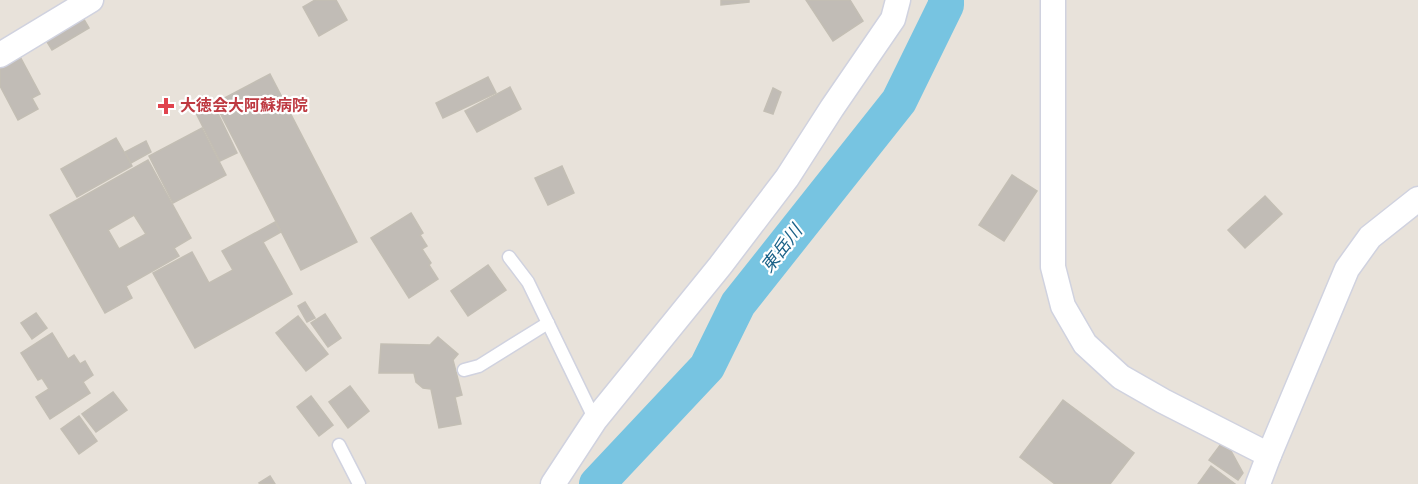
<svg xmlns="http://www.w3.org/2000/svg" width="1418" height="484" font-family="'Sofia Sans Condensed','Noto Sans JP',sans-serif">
<rect width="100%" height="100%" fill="#e8e2da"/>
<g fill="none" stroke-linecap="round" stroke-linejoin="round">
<path stroke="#77c4e1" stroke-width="36" d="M597 484 707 367 738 304 899 101 946 5V0"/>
</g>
<g fill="#c1bcb6" stroke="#c3beb4" stroke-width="1.5" fill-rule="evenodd">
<path d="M315 0H336L347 20 319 36 303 7Z"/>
<path d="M721 0H749V2L721 5Z"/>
<path d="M806 0H850L863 21 833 41Z"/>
<path d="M79 11 89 28 52 50 41 32Z"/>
<path d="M16 49 40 94 32 98 38 109 18 120 0 86V58Z"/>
<path d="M270 74 357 242 301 270 215 103Z"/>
<path d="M488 77 496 93 443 118 436 103Z"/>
<path d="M510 87 521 109 477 132 465 111Z"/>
<path d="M773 88 781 92 773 114 764 111Z"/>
<path d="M212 101 237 153 220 161 194 109Z"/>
<path d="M202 128 226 175 173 203 149 156Z"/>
<path d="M116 138 132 166 77 197 61 169Z"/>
<path d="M146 141 151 152 131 163 125 152Z"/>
<path d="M148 160 191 238 174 248 179 256 126 286 132 298 105 313 50 215ZM134 215 146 234 119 249 108 230Z"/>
<path d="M562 166 574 193 548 205 535 178Z"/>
<path d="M1012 175 1037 191 1004 241 979 225Z"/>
<path d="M1265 196 1282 214 1245 248 1228 230Z"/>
<path d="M411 213 423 233 420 235 427 246 422 249 431 263 429 265 438 279 409 298 371 238Z"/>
<path d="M275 222 281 232 263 242 292 294 195 348 153 273 192 252 209 283 233 270 222 251Z"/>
<path d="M488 265 506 290 468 316 451 291Z"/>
<path d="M305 302 315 318 307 322 298 306Z"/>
<path d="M36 313 47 328 32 339 21 323Z"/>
<path d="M325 314 341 338 328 347 311 323Z"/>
<path d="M298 316 328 354 306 371 276 333Z"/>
<path d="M52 333 68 359 74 355 80 364 85 361 93 375 83 382 90 393 50 419 36 397 49 389 42 378 38 380 21 353Z"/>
<path d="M438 337 458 354 453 360 462 395 455 397 461 424 439 428 431 389 423 388 416 382 414 373H379L381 344 430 345Z"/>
<path d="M350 386 369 411 348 428 329 402Z"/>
<path d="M113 392 127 410 96 432 82 414Z"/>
<path d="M311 396 333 425 319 436 297 407Z"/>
<path d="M1063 400 1134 453 1110 484H1055L1020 457Z"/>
<path d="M79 416 97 441 79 454 61 429Z"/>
<path d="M1221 444 1231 451 1243 473 1238 480 1209 460Z"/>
<path d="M1211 466 1235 484H1198Z"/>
<path d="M270 476 275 484H260L259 483Z"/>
</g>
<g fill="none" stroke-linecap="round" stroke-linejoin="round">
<g stroke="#d0d2df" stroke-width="15">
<g id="service">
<path d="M509 257 528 282 595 420"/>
<path d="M464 370 479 366 548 323"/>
<path d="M339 445 359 484"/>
</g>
</g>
<g stroke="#d0d2df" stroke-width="27">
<g id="minor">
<path d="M1053 0V267L1063 306 1085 344 1121 377 1163 401 1269 455"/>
<path d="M0 55 91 0"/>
<path d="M553 484 595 420 720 266 787 178 832 108 893 19 898 0"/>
<path d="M1258 484 1269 455 1347 269 1370 237 1418 199"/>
</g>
</g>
<use href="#service" stroke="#fff" stroke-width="12"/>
<use href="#minor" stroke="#fff" stroke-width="24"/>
</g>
<path fill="#e0444e" stroke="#fff" stroke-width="2" d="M163 97h6v6h6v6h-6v6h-6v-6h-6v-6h6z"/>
<g text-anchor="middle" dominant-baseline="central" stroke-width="4.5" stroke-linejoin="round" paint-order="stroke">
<g font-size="16" font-weight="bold" fill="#be3a42" stroke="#fff" text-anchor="start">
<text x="180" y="106">大徳会大阿蘇病院</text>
</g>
<g font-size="18" font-style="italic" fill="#1b6288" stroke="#fff">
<text transform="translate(782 249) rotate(-52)">東岳川</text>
</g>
</g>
</svg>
